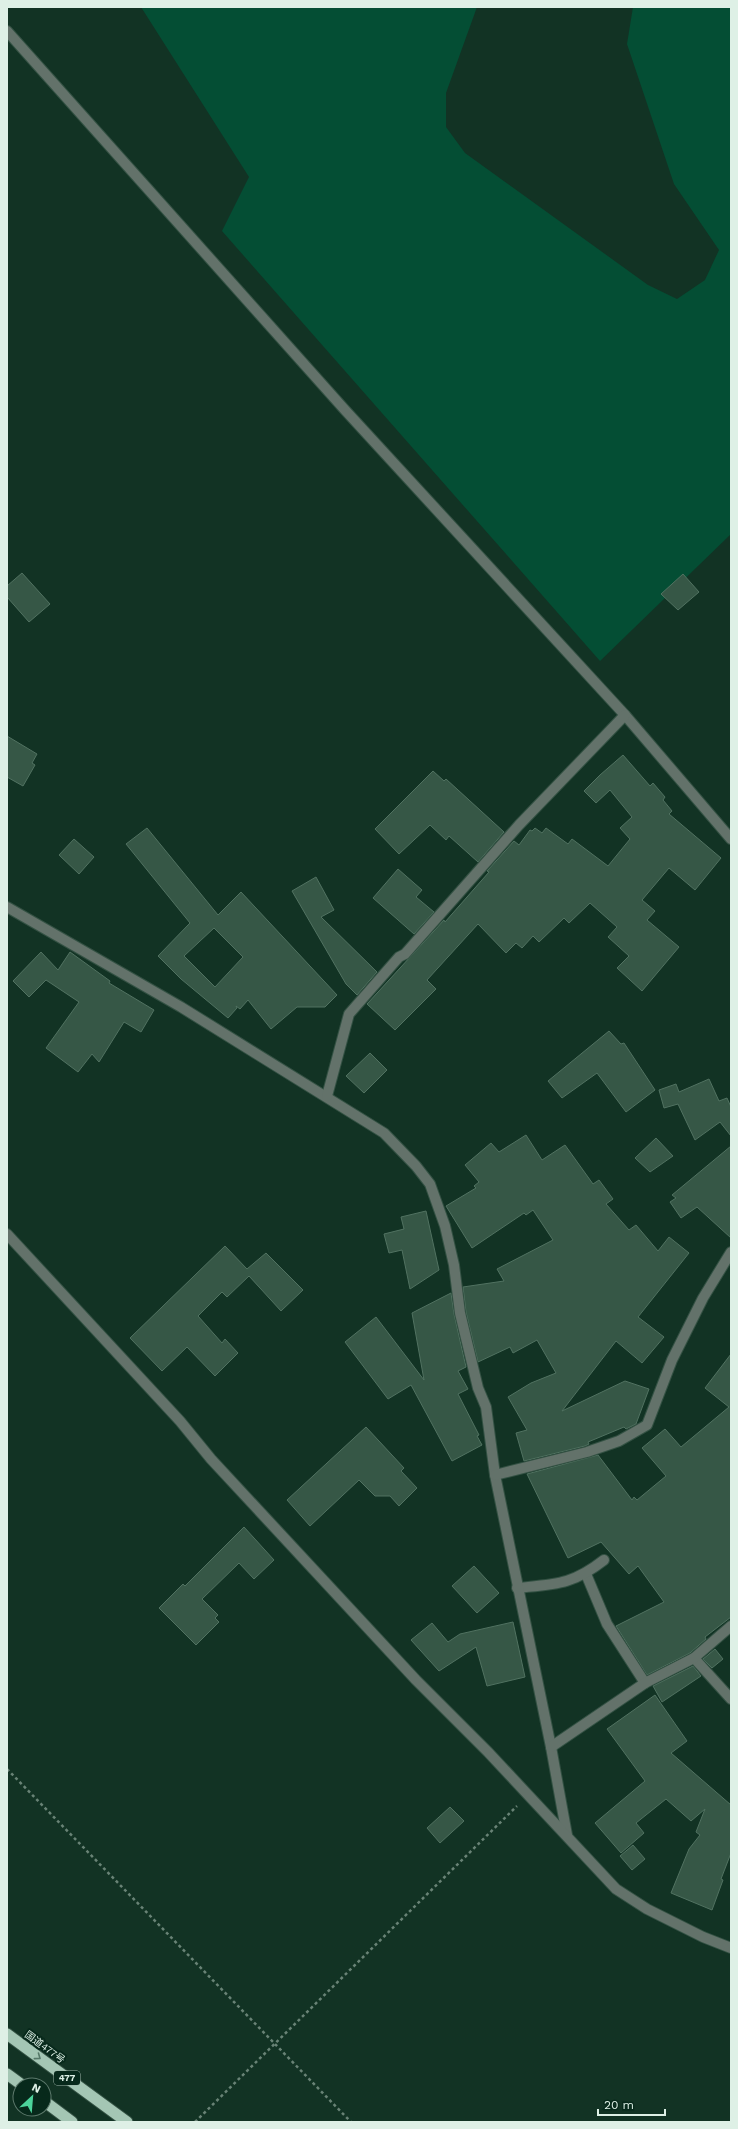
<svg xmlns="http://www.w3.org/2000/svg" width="738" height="2129" font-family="'Work Sans','Noto Sans JP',sans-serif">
<rect width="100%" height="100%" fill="#123324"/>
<path fill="#044e34" d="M141 7H477L446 93V127L465 153 648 285 677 299 705 280 719 250 674 184 627 44 633 7H731V534L600 661 222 231 249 177Z"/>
<g fill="#365746" stroke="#517261" fill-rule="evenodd">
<path d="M22 573 50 604 29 622 7 597V586Z"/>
<path d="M683 574 699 592 678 610 661 594Z"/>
<path d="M7 736 37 754 32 763 35 765 23 786 7 777Z"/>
<path d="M623 755 650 786 653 783 665 797 663 800 672 811 669 814 721 858 695 890 669 868 642 900 655 911 647 920 679 947 642 991 617 968 629 956 608 937 617 927 590 903 569 923 564 918 539 942 533 936 522 948 516 943 506 953 478 924 427 980 436 989 395 1030 367 1004 444 920 445 922 489 872 487 871 514 841 519 845 530 830 532 831 535 828 542 833 546 828 568 844 572 839 608 866 630 839 620 828 632 817 610 790 596 803 584 791 600 775Z"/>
<path d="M433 771 444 781 446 779 504 832 478 862 449 836 446 840 430 825 399 854 375 829Z"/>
<path d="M147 828 218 915 241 892 337 995 325 1007H297L271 1029 248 1000 240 1009 236 1006 237 1008 228 1018 181 979 158 956 190 923 126 844ZM214 928 243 957 215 987 184 956Z"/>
<path d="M74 839 94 857 79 874 59 855Z"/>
<path d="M398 869 422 890 416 897 434 912 414 934 373 898Z"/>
<path d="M316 877 334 910 321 917 377 972 357 995 346 984 292 891Z"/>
<path d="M41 952 58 970 70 952 110 981 109 983 154 1010 141 1032 124 1022 99 1062 92 1054 78 1072 46 1048 79 1002 46 980 29 997 13 981Z"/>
<path d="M609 1031 621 1044 624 1043 655 1090 626 1112 597 1073 562 1098 548 1081Z"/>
<path d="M370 1053 387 1070 364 1093 346 1076Z"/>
<path d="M709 1079 719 1101 727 1098 731 1107V1136L720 1122 695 1140 678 1104 664 1108 659 1090 676 1084 679 1092Z"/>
<path d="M526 1135 542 1160 565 1145 593 1184 599 1180 613 1199 606 1204 629 1230 636 1225 658 1251 669 1237 689 1253 638 1317 664 1337 642 1363 616 1341 562 1411 625 1381 649 1389 636 1424 626 1429 624 1427 588 1442 589 1444 585 1446 524 1461 516 1433 527 1430 508 1397 531 1383 556 1373 537 1340 513 1353 510 1347 478 1362 466 1312 463 1287 504 1281 497 1269 553 1240 533 1210 526 1215 524 1213 472 1248 446 1206 476 1188 474 1186 479 1182 465 1165 491 1143 499 1152Z"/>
<path d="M656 1138 673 1156 650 1172 635 1158Z"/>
<path d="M731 1146V1238L697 1207 681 1218 670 1202 676 1198 672 1195Z"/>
<path d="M426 1211 439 1270 410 1289 402 1250 389 1253 384 1234 404 1229 401 1217Z"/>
<path d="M225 1246 247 1269 266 1253 303 1290 281 1311 249 1276 227 1297 222 1292 198 1316 222 1343 225 1339 238 1353 215 1376 187 1347 162 1371 130 1338Z"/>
<path d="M451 1293 454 1314 466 1367 458 1371 468 1389 458 1394 479 1435 477 1436 482 1445 452 1461 411 1385 388 1399 345 1342 376 1317 424 1380 412 1313Z"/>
<path d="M731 1354V1617L705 1637 706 1639 690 1653 647 1675 616 1626 664 1602 638 1566 629 1574 601 1542 568 1558 527 1474 598 1455 632 1500 634 1497 637 1500 666 1476 642 1448 665 1429 681 1447 729 1407 705 1388Z"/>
<path d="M366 1427 404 1468 401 1471 417 1488 399 1506 390 1496H375L359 1480 310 1526 287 1500Z"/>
<path d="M244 1527 274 1560 254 1579 239 1563 202 1599 218 1615 215 1618 219 1622 196 1645 159 1608 183 1584 185 1586Z"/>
<path d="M474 1566 499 1593 477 1613 452 1586Z"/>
<path d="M513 1622 525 1677 487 1686 476 1647 439 1671 411 1640 432 1623 448 1642 460 1634Z"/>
<path d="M715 1649 723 1659 712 1668 703 1659Z"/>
<path d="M693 1666 701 1676 662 1702 653 1686Z"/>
<path d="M655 1695 687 1741 671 1753 731 1805V1853L721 1879 723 1880 712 1910 671 1893 689 1849 700 1835 696 1832 705 1809 691 1821 666 1799 636 1823 644 1833 621 1853 595 1823 645 1781 607 1729Z"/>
<path d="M450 1807 464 1821 440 1843 427 1828Z"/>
<path d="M633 1845 645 1859 632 1870 620 1856Z"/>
</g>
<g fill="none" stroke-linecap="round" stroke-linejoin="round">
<g stroke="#335143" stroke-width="12">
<g id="service">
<path d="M586 1574 607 1624 645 1683"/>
<path d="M517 1588C556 1584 572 1585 604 1560"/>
</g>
</g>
<g stroke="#335143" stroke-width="12">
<g id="minor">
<path d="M7 31 345 410 625 715 731 839"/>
<path d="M7 907 181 1007 384 1133 416 1166 430 1184 445 1226 454 1265 460 1313 478 1388 486 1407 495 1475 551 1747 567 1835"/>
<path d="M327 1096 349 1014 399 957 405 954 519 825 625 715"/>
<path d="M495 1475 587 1452 619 1441 647 1425 672 1360 703 1298 731 1252"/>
<path d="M694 1658 731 1699"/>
<path d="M551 1747 645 1683 694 1658 731 1626"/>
</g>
</g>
<g stroke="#335143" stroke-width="12">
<path id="tertiary" d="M7 1234 180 1421 211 1459 416 1680 488 1752 616 1889 647 1909 703 1937 731 1948"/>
</g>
<g stroke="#335143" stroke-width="13">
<g id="trunk">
<path d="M7 2034 127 2122"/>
<path d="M7 2074 22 2085"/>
<path d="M44 2101 72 2122"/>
</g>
</g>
<g stroke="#698376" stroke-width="2.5" stroke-dasharray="3 3" stroke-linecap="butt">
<path d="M7 1769 351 2122"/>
<path d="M195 2122 517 1806"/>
</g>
<use href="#service" stroke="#63726a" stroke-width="10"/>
<use href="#minor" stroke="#63726a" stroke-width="10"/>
<use href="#tertiary" stroke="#63726a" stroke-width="10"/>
<use href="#trunk" stroke="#a4c6b4" stroke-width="11"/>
</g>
<defs><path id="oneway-chevron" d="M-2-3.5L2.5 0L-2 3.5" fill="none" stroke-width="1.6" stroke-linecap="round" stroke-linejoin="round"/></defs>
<use stroke="#567868" href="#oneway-chevron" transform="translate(38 2057) rotate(36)"/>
<g text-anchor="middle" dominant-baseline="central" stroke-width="4" stroke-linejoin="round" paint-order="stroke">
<rect fill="#07291b" stroke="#9eb4a9" stroke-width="1" x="54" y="2071" width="26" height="14" rx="3"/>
<g font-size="9" font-weight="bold" fill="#def0e6">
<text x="67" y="2078">477</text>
</g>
<g font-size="10" fill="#def0e6" stroke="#07291b">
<text transform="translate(45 2047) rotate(36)">国道477号</text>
</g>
</g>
<rect width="738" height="2129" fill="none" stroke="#def0e6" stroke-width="16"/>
<g transform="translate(32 2097) rotate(26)"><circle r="19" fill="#07291b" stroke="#5d796c"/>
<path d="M0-3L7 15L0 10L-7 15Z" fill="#4cd49b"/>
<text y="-6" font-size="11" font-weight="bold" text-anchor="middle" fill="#def0e6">N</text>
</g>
<path d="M598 2109v6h67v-6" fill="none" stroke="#def0e6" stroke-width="2"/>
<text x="604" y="2109" font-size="12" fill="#def0e6" stroke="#07291b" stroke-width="3" paint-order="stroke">20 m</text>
</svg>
